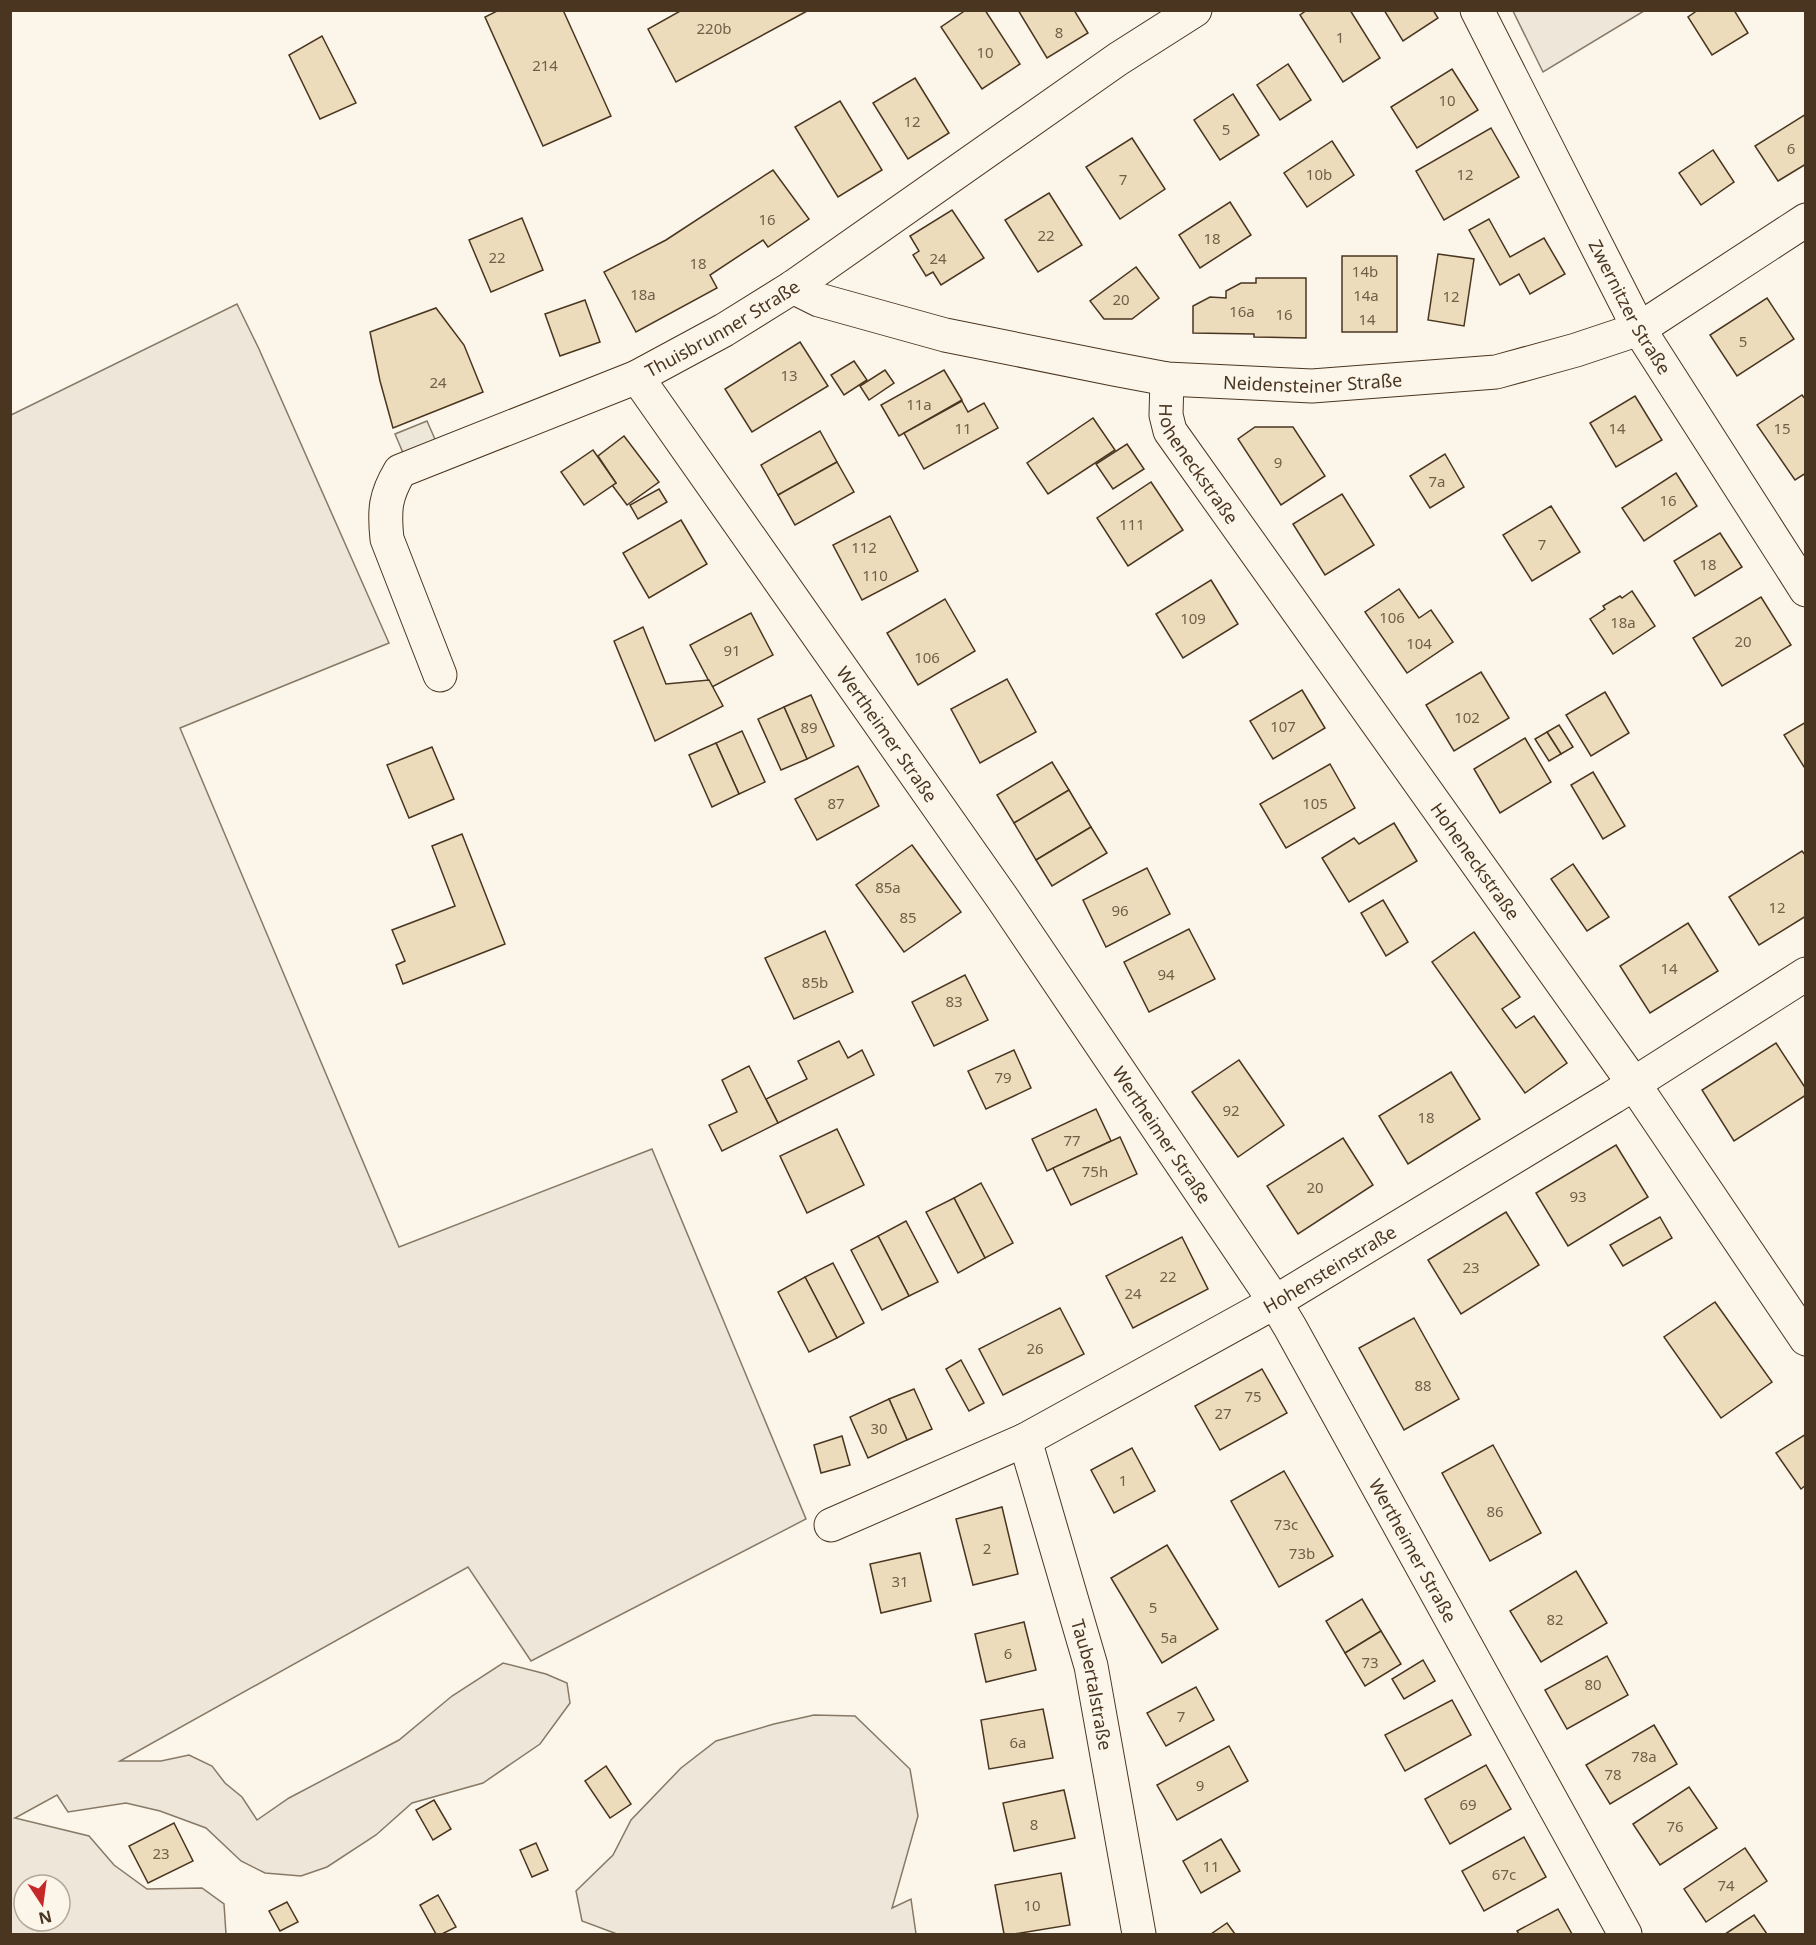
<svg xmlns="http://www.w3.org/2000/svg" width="1816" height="1945" font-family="'Noto Sans',sans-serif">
<rect width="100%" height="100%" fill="#fbf6e9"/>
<g fill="#ede6d9" stroke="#887966" stroke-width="1.5" fill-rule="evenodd">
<path d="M1513 11H1644L1543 72Z"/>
<path d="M237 304 259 349 389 643 180 728 399 1247 652 1149 806 1519 531 1661 468 1567 120 1761H161L189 1755 212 1766 225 1783 242 1797 257 1820 289 1798 399 1740 452 1696 503 1663 546 1674 567 1683 570 1703 540 1744 483 1783 412 1803 376 1835 327 1867 301 1876 265 1873 241 1861 206 1828 160 1811 126 1803 68 1812 57 1795 15 1818 89 1836 114 1865 147 1889 202 1888 224 1904 226 1934H11V415ZM24 1885H60V1921H24Z"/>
<path d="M814 1715 855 1716 910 1769 918 1816 892 1908 911 1899 916 1934H617L582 1921 576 1891 613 1855 631 1820 681 1768 716 1741 774 1724Z"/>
</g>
<path fill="#ede7d9" stroke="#887966" stroke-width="1.5" d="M427 421 438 446 406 460 395 434Z"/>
<g fill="#ecdcbc" stroke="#4a3520" stroke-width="1.5">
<path d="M499 10H563L611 116 543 146 485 17Z"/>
<path d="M682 10H809L676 82 648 29Z"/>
<path d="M966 10H985L1020 64 982 89 941 27Z"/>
<path d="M1018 10H1074L1088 33 1047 58Z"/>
<path d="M1307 10H1350L1380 58 1343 82 1300 15Z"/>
<path d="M1384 10H1433L1438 18 1403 41Z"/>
<path d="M1698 10H1734L1748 33 1712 55 1688 17Z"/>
<path d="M322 36 356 103 320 119 289 55Z"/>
<path d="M1288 64 1311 100 1280 120 1257 85Z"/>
<path d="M1452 69 1478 110 1417 148 1391 107Z"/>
<path d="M915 78 949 133 908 159 873 103Z"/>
<path d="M1233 94 1259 135 1220 160 1194 120Z"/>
<path d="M840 101 882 170 838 197 795 127Z"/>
<path d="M1806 114V164L1778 181 1755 146Z"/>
<path d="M1491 128 1519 177 1444 220 1416 171Z"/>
<path d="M1132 138 1165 189 1120 219 1086 167Z"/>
<path d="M1332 141 1354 175 1307 207 1284 173Z"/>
<path d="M1713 150 1734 182 1701 205 1679 173Z"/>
<path d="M773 170 809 219 768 247 763 240 710 275 717 288 636 332 604 272 666 240Z"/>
<path d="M1049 193 1082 245 1038 272 1005 220Z"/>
<path d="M1230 202 1251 235 1200 268 1179 235Z"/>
<path d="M952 210 984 258 941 285 933 272 926 276 913 255 919 251 910 236Z"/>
<path d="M522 218 543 270 491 292 469 240Z"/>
<path d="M1489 219 1510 257 1544 238 1565 274 1530 294 1519 274 1500 285 1469 230Z"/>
<path d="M1438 254 1474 259 1464 326 1428 320Z"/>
<rect x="1342" y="256" width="55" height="76"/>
<path d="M1136 267 1159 298 1132 319H1104L1090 301Z"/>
<path d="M1256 278H1306V338L1254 337V334L1193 333V306L1210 297 1226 298V291L1241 283H1256Z"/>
<path d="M1767 298 1794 339 1737 376 1710 335Z"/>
<path d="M585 300 600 342 560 356 545 314Z"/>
<path d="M436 308 464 345 483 392 393 428 380 381 370 332Z"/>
<path d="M800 342 828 386 752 432 725 389Z"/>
<path d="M854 361 867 380 844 395 831 375Z"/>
<path d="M885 370 894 383 869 400 860 386Z"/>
<path d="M944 370 962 400 899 436 881 405Z"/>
<path d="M1802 395 1806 400V473L1795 480 1757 425Z"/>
<path d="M1635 396 1662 440 1616 467 1590 423Z"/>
<path d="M962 401 968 412 984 403 998 428 924 469 904 433Z"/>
<path d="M1093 418 1115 450 1048 494 1027 463Z"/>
<path d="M1255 427H1293L1325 476 1281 505 1238 439Z"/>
<path d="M820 431 837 462 778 495 761 465Z"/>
<path d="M624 436 659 482 627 505 612 485 616 483 598 456Z"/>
<path d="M1127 444 1144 469 1113 489 1096 464Z"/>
<path d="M593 450 616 483 584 505 561 472Z"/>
<path d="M1445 454 1464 487 1430 508 1410 476Z"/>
<path d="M837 462 854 492 795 525 778 495Z"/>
<path d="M1676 473 1697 506 1644 541 1622 508Z"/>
<path d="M1151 482 1183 530 1128 566 1097 518Z"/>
<path d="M659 489 667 502 638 519 630 505Z"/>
<path d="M1342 494 1374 545 1325 575 1293 524Z"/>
<path d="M1551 506 1580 552 1532 581 1503 535Z"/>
<path d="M890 516 918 571 862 600 833 545Z"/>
<path d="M681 520 707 564 649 598 623 553Z"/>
<path d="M1720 533 1742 567 1695 596 1674 561Z"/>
<path d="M1211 580 1238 624 1183 658 1156 614Z"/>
<path d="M1399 589 1419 618 1431 610 1453 642 1407 673 1365 612Z"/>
<path d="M1632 591 1655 626 1613 654 1590 619 1605 609 1603 606 1620 596 1622 598Z"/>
<path d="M1761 597 1791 645 1722 686 1693 638Z"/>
<path d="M945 599 975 651 918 685 887 633Z"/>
<path d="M751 613 773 655 712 687 690 645Z"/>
<path d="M643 627 666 684 709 680 723 706 655 741 614 641Z"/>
<path d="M1481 672 1509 718 1454 751 1426 705Z"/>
<path d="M1007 679 1036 732 980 763 951 709Z"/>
<path d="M1302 690 1325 728 1273 759 1250 721Z"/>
<path d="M1605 692 1629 733 1591 756 1566 715Z"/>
<path d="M811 695 834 746 807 759 784 707Z"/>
<path d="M784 707 807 759 781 770 758 719Z"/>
<path d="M1806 722V770L1784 735Z"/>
<path d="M1559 725 1573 747 1561 754 1547 732Z"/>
<path d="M742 731 765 782 739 794 716 743Z"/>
<path d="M1547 732 1561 754 1549 761 1535 739Z"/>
<path d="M1525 738 1551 782 1500 813 1474 769Z"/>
<path d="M716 743 739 794 712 807 689 755Z"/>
<path d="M432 747 454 799 409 818 387 765Z"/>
<path d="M1052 762 1069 790 1014 823 997 795Z"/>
<path d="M1330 764 1355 808 1286 848 1260 804Z"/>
<path d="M858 766 879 806 817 840 795 799Z"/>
<path d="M1593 772 1625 826 1603 839 1571 785Z"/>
<path d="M1069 790 1091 827 1036 860 1014 823Z"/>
<path d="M1394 823 1417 861 1349 902 1322 858 1354 838 1359 844Z"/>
<path d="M1091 827 1107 853 1052 886 1036 860Z"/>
<path d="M462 834 505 944 403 984 396 965 405 961 392 930 455 906 432 846Z"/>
<path d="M912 845 961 912 904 952 856 885Z"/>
<path d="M1802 851 1806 856V916L1759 945 1729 897Z"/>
<path d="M1573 864 1609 917 1587 931 1551 879Z"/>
<path d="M1147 868 1170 914 1106 947 1083 900Z"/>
<path d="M1383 900 1408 942 1386 956 1361 913Z"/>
<path d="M1688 923 1718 971 1650 1013 1620 966Z"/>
<path d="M1189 929 1215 979 1149 1012 1124 962Z"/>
<path d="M825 931 853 992 794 1019 765 958Z"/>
<path d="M1474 932 1520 997 1502 1009 1516 1028 1534 1016 1567 1063 1525 1093 1432 962Z"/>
<path d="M965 975 988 1020 934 1046 912 1002Z"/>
<path d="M839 1041 848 1058 862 1050 874 1075 778 1123 766 1099 807 1079 798 1061Z"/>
<path d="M1776 1043 1806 1089V1095L1734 1141 1702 1090Z"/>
<path d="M1014 1050 1031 1088 986 1109 968 1071Z"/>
<path d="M1239 1060 1284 1125 1238 1157 1192 1092Z"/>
<path d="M749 1066 778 1123 722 1151 709 1125 737 1112 722 1080Z"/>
<path d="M1451 1072 1480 1119 1408 1164 1379 1116Z"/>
<path d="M1096 1109 1111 1141 1047 1171 1032 1139Z"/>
<path d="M837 1129 864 1185 807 1213 780 1156Z"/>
<path d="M1120 1137 1137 1174 1071 1205 1053 1168Z"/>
<path d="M1343 1138 1373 1185 1298 1234 1267 1186Z"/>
<path d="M1616 1145 1648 1197 1568 1246 1536 1193Z"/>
<path d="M981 1183 1013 1243 985 1258 954 1198Z"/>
<path d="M954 1198 985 1258 958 1273 926 1212Z"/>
<path d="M1506 1212 1539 1265 1461 1314 1428 1260Z"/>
<path d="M1660 1217 1672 1238 1623 1266 1610 1245Z"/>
<path d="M906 1221 938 1282 909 1296 878 1236Z"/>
<path d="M878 1236 909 1296 882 1310 851 1250Z"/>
<path d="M1182 1237 1208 1289 1133 1328 1106 1276Z"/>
<path d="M833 1263 864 1323 837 1338 805 1277Z"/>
<path d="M805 1277 837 1338 809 1352 778 1292Z"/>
<path d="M1715 1302 1772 1382 1721 1418 1664 1337Z"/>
<path d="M1060 1308 1084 1354 1003 1395 979 1349Z"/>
<path d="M1414 1318 1459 1399 1404 1430 1359 1348Z"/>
<path d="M961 1360 984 1403 969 1411 946 1369Z"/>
<path d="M1262 1369 1287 1413 1220 1450 1195 1406Z"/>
<path d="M914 1389 932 1429 907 1440 889 1399Z"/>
<path d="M889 1399 907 1440 868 1458 850 1417Z"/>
<path d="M1806 1434V1485L1801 1489 1776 1453Z"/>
<path d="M842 1436 850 1465 821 1473 814 1445Z"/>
<path d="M1493 1445 1541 1533 1490 1561 1442 1473Z"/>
<path d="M1132 1448 1155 1491 1114 1513 1091 1470Z"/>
<path d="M1284 1471 1333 1556 1279 1587 1231 1501Z"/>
<path d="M1002 1507 1018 1574 973 1585 956 1519Z"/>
<path d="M1167 1545 1218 1629 1162 1663 1111 1578Z"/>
<path d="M920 1553 931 1601 881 1613 870 1564Z"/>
<path d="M1576 1571 1607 1623 1541 1662 1510 1611Z"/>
<path d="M1362 1599 1381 1631 1345 1653 1326 1621Z"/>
<path d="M1024 1622 1036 1670 986 1682 975 1634Z"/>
<path d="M1381 1631 1401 1664 1365 1686 1345 1653Z"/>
<path d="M1607 1656 1628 1695 1567 1729 1545 1690Z"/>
<path d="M1423 1660 1435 1681 1404 1699 1392 1679Z"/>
<path d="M1196 1687 1214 1720 1166 1746 1147 1713Z"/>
<path d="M1452 1700 1471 1735 1405 1771 1385 1735Z"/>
<path d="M1043 1709 1053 1758 989 1769 981 1720Z"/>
<path d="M1654 1725 1677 1764 1610 1804 1586 1765Z"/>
<path d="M1229 1746 1248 1781 1177 1820 1157 1785Z"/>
<path d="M1486 1765 1511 1809 1450 1844 1425 1799Z"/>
<path d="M606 1766 631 1804 610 1818 585 1781Z"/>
<path d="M1689 1787 1717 1828 1660 1865 1633 1824Z"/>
<path d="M1064 1790 1075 1838 1014 1851 1003 1803Z"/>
<path d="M434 1800 451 1829 433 1840 416 1810Z"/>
<path d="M174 1823 193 1861 148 1883 129 1846Z"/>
<path d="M1524 1837 1546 1877 1484 1911 1462 1871Z"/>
<path d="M1221 1839 1240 1871 1201 1893 1183 1861Z"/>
<path d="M536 1843 548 1870 532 1877 520 1850Z"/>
<path d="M1745 1848 1767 1881 1706 1922 1684 1889Z"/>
<path d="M1061 1873 1070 1925 1014 1934H1004L995 1885Z"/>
<path d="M438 1895 456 1927 442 1934H436L420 1905Z"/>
<path d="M287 1902 298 1922 280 1931 269 1911Z"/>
<path d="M1558 1909 1572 1934H1519L1517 1931Z"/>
<path d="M1754 1915 1767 1934H1725Z"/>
<path d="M1227 1923 1235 1934H1211Z"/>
</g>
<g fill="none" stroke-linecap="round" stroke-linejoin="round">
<g stroke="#4a3520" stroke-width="35">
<g id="minor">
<path id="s1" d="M1477 10 1639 329 1806 590"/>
<path id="s2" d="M793 287 819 300 945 335 1114 369 1167 379 1312 386 1496 372 1576 350 1639 329 1806 220"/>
<path id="s3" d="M637 377 1003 899 1275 1302 1290 1327 1625 1934"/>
<path id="s4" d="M1167 379 1166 415 1170 431 1634 1084 1806 1339"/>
<path id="s5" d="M440 675 387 539C384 510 385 496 400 471L637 377 724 330 793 287 1118 59 1195 10"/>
<path id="s6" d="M1025 1440 1091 1666 1139 1934"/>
<path id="s7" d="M831 1525 1025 1440 1275 1302 1613 1097 1806 974"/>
</g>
</g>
<use href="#minor" stroke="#fbf6e9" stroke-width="33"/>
</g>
<g text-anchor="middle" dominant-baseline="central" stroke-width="4.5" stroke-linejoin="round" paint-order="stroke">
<g font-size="15" fill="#725f47">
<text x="714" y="28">220b</text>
<text x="1059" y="32">8</text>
<text x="1340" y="37">1</text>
<text x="985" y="52">10</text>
<text x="545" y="65">214</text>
<text x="1447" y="100">10</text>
<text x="912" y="121">12</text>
<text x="1226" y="129">5</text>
<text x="1791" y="148">6</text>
<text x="1319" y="174">10b</text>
<text x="1465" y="174">12</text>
<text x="1123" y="179">7</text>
<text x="767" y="219">16</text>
<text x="1046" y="235">22</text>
<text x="1212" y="238">18</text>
<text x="497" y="257">22</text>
<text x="938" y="258">24</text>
<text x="698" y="263">18</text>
<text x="1365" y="271">14b</text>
<text x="643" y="294">18a</text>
<text x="1366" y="295">14a</text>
<text x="1451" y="296">12</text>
<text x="1121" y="299">20</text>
<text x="1242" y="311">16a</text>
<text x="1284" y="314">16</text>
<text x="1367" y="319">14</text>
<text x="1743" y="341">5</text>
<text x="789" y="375">13</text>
<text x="438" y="382">24</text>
<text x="919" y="404">11a</text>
<text x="963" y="428">11</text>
<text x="1617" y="428">14</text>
<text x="1782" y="428">15</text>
<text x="1278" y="462">9</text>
<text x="1437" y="481">7a</text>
<text x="1668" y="500">16</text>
<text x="1132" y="524">111</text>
<text x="1542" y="544">7</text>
<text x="864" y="547">112</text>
<text x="1708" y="564">18</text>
<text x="875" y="575">110</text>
<text x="1392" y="617">106</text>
<text x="1193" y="618">109</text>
<text x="1623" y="622">18a</text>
<text x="1743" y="641">20</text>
<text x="1419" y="643">104</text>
<text x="732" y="650">91</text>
<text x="927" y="657">106</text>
<text x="1467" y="717">102</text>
<text x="1283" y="726">107</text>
<text x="809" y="727">89</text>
<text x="836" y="803">87</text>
<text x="1315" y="803">105</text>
<text x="888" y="887">85a</text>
<text x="1777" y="907">12</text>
<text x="1120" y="910">96</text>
<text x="908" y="917">85</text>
<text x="1669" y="968">14</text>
<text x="1166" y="974">94</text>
<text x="815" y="982">85b</text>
<text x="954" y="1001">83</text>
<text x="1003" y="1077">79</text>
<text x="1231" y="1110">92</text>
<text x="1426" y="1117">18</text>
<text x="1072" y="1140">77</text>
<text x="1095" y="1171">75h</text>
<text x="1315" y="1187">20</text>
<text x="1578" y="1196">93</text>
<text x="1471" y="1267">23</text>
<text x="1168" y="1276">22</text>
<text x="1133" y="1293">24</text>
<text x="1035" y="1348">26</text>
<text x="1423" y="1385">88</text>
<text x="1253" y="1396">75</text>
<text x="1223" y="1413">27</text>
<text x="879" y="1428">30</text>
<text x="1123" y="1480">1</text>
<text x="1495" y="1511">86</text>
<text x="1286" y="1524">73c</text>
<text x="987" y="1548">2</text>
<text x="1302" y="1553">73b</text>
<text x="900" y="1581">31</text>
<text x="1153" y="1607">5</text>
<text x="1555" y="1619">82</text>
<text x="1169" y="1637">5a</text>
<text x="1008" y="1653">6</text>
<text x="1370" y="1662">73</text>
<text x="1593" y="1684">80</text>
<text x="1181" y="1716">7</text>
<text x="1018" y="1742">6a</text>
<text x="1644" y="1756">78a</text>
<text x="1613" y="1774">78</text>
<text x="1200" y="1785">9</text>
<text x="1468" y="1804">69</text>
<text x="1034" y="1824">8</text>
<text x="1675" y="1826">76</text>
<text x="161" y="1853">23</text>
<text x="1211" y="1866">11</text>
<text x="1504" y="1874">67c</text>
<text x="1726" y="1885">74</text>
<text x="1032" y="1905">10</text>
</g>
<g font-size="18" fill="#4a3520" stroke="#fbf6e9">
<text stroke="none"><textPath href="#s1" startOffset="334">Zwernitzer Straße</textPath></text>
<text stroke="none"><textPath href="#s5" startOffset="570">Thuisbrunner Straße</textPath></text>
<text stroke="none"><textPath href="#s2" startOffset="532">Neidensteiner Straße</textPath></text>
<text stroke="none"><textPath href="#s4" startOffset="94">Hoheneckstraße</textPath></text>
<text stroke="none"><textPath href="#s3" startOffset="436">Wertheimer Straße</textPath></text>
<text stroke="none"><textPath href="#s4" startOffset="580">Hoheneckstraße</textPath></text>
<text stroke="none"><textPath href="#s3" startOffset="922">Wertheimer Straße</textPath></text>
<text stroke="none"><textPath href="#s7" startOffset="561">Hohensteinstraße</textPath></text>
<text stroke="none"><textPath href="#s3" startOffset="1408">Wertheimer Straße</textPath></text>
<text stroke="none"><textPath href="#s6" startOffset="254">Taubertalstraße</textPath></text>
</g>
</g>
<rect width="1816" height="1945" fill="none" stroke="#4a3520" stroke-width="24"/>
<g transform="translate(42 1903) rotate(167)"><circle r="28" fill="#fbf6e9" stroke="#b4a999" stroke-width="1.5"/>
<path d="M0-4.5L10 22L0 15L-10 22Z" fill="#c62828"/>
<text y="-9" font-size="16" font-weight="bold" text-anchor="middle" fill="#4a3520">N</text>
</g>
</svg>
